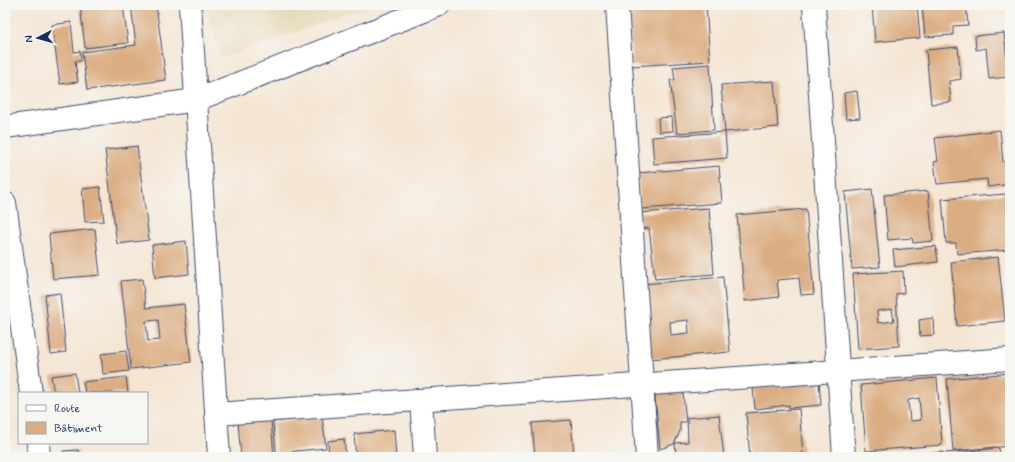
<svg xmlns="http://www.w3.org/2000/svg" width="1015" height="462" font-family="Mynerve,sans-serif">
<rect width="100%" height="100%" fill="#f6f6f2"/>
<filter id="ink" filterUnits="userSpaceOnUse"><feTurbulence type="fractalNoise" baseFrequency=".025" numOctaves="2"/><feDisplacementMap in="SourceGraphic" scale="8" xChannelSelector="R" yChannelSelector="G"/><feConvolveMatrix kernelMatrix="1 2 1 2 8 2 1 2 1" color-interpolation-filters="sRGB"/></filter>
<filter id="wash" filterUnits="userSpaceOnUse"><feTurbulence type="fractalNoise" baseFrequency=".012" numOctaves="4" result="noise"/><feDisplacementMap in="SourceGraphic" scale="16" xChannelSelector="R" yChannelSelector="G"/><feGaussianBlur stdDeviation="0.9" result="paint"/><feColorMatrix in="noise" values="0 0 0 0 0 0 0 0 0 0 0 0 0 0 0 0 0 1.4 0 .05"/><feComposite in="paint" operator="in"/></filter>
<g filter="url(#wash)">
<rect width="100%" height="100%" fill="#f5e6d4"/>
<path fill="#e6daba" d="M205 5H372L222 58Z"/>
<g id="blocks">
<g fill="#dbad82" fill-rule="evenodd">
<path d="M80 5H123L128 43 85 48Z"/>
<path d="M131 5H156L166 80 87 90 82 52 136 45Z"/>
<path d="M628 5H706L710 61 632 66Z"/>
<path d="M872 5H917L920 38 875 42Z"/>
<path d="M922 5H966L968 25 953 26V35L925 37Z"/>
<path d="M71 22 74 52 80 51 81 61H75L78 82 60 84 52 25Z"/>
<path d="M1004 33 1009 77 989 79 986 48 976 50 975 36Z"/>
<path d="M958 47 961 79 949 81 951 102 931 104 926 50Z"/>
<path d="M710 64 714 130 677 133 670 80H675L673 67Z"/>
<path d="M774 81 778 127 725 132 721 85Z"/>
<path d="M857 91 860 118 846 119 844 93Z"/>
<path d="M672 117 673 131 659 132 658 118Z"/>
<path d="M1000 130 1003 162 1010 161V184L988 187 987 179 937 184 934 162 938 161 935 138Z"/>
<path d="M725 132 727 158 654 164 652 137Z"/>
<path d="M137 146 149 240 117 244 105 150Z"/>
<path d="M719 166 722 203 641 209 638 173Z"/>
<path d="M100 187 104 221 85 222 82 189Z"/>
<path d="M872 189 880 267 852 269 845 192Z"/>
<path d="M928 191 933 241 913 243 912 238 888 240 884 195Z"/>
<path d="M1006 194 1010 250 957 254 956 243H946L942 199Z"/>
<path d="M709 208 714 274 655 279 649 228 642 229 640 213Z"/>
<path d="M806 209 814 294 801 295 799 278 777 280 779 297 745 301 737 215Z"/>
<path d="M95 229 100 275 53 279 49 234Z"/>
<path d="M186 241 189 274 155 278 152 245Z"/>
<path d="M936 246 938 262 895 267 893 250Z"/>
<path d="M998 257 1005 321 957 326 951 262Z"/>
<path d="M903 271 904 293 896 294 899 346 858 349 853 274ZM892 309 894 321 878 323 877 311Z"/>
<path d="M723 277 730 352 650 359 643 284ZM688 320 689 333 671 335 670 322Z"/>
<path d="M142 279 146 308 184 304 191 362 131 369 121 281ZM158 320 160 340 148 341 146 321Z"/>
<path d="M60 293 66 352 51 354 45 295Z"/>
<path d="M933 318 934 335 920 336 919 320Z"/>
<path d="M126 351 129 371 103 374 101 354Z"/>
<path d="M75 373 78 393H54L51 376Z"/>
<path d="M1010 373V446L953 451 947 379Z"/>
<path d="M126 377 128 393H85L83 382Z"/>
<path d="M937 378 942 445 866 451 861 385ZM919 398 921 420 910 421 908 400Z"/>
<path d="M819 381 821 405 789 408V405L755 409 753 388Z"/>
<path d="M682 383 686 422H680V431L674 444 660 449 654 386Z"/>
<path d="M799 409 803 454 750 457 746 413Z"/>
<path d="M719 415 724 457H676L675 443 688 442 687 418Z"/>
<path d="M322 416 326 448 276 453 273 422Z"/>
<path d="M271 420 274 457H241L238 422Z"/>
<path d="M571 420 574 457H535L532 423Z"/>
<path d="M394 430 396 457H356L354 434Z"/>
<path d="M344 439 346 457H329L328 441Z"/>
<path d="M999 448 1000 457H946V453Z"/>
<path d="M78 450 79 457H64L63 451Z"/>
<path d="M943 452V457H918V454Z"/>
</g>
</g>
</g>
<g filter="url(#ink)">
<use href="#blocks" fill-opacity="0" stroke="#3c4a70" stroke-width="1"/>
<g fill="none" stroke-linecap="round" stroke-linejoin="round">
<g stroke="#3c4a70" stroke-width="24">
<g id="minor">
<path d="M190 5 219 457"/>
<path d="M617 5 647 457"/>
<path d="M814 5 844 457"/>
<path d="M5 127 196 100 439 5"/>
<path d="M5 203 31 393"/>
<path d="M421 400 425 457"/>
<path d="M216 414 1010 359"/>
<path d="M38 443 39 457"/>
</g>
</g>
<use href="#minor" stroke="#fff" stroke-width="22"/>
</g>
</g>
<rect width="1015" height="462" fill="none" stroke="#f6f6f2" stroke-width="20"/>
<rect x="18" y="392" width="130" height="52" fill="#f6f6f2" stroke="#9ea6b7"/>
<rect x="26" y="405" width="20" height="6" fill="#ffffff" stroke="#9ea6b7"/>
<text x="54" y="412" font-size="12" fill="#1b2f5e">Route</text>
<rect x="26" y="422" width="20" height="12" fill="#dbad82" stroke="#9ea6b7"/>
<text x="54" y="432" font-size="12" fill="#1b2f5e">Bâtiment</text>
<g transform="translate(38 38) rotate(264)" stroke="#f6f6f2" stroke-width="3" paint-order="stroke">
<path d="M0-3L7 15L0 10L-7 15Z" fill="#1b2f5e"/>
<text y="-6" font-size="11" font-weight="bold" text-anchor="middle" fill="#1b2f5e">N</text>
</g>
</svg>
